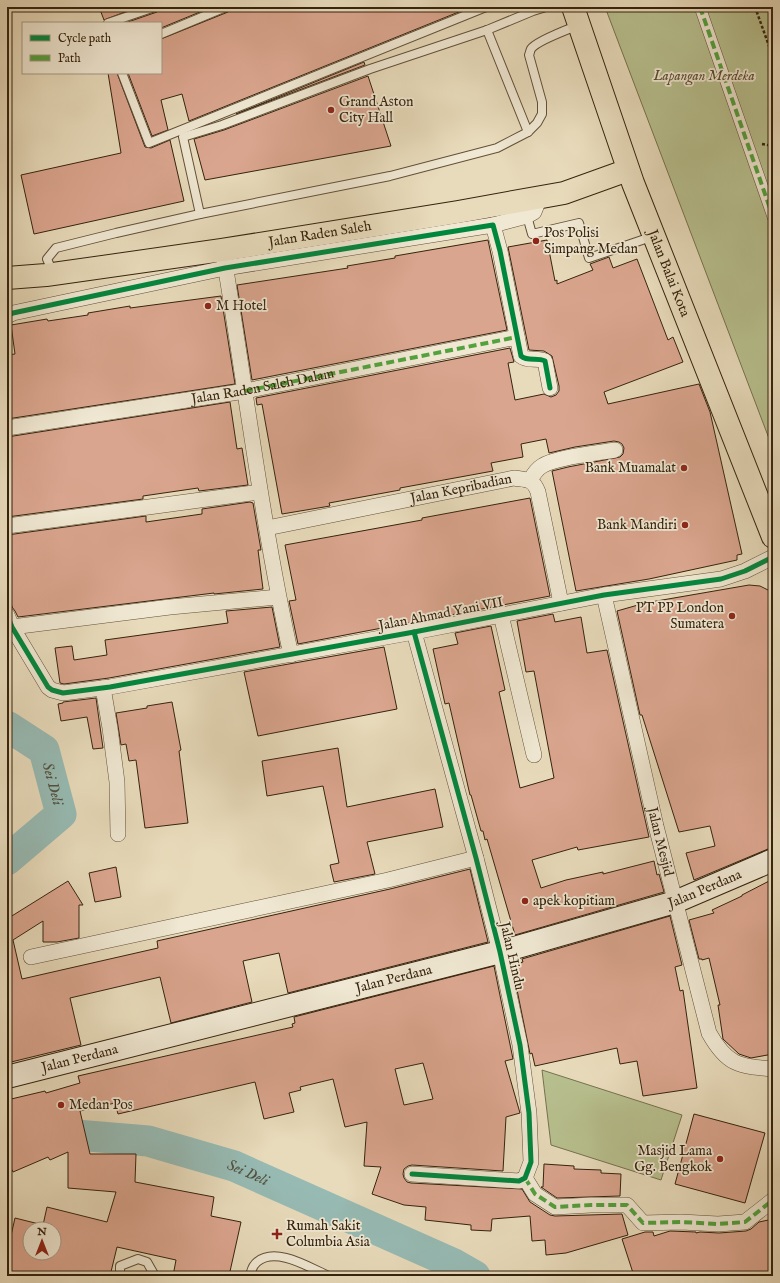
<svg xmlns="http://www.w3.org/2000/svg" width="780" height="1283" font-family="'IM FELL English',serif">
<rect width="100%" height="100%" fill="#e8dbbb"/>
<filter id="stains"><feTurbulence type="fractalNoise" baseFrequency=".005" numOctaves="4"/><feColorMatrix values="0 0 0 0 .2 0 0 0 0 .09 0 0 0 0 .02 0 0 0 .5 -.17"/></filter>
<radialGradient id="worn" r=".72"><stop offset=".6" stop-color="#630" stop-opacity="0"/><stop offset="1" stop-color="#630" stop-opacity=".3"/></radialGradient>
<g fill="#b8c08f" stroke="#76724e">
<path d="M605 7H773V449Z"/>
<path d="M542 1070 682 1115 661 1180 551 1145Z"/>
</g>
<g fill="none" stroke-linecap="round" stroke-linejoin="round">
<g stroke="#97bbb4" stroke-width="31">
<path id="s1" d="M7 726 44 750 61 814 7 860"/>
<path id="s2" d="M7 1152 64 1134 148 1141 234 1166 454 1264 475 1276"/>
</g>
</g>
<g fill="#daa58e" stroke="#35230e" fill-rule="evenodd">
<path d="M99 7H138L104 20Z"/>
<path d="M160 7H212L161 28V23H125L157 12 159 10Z"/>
<path d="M231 7H471L189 121 182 94 161 100 168 130 152 136 128 73H161V39L228 12Z"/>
<path d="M364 62 365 65 236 114Z"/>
<path d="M108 73H117L145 147 151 148 170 140 184 201 34 234 21 175 121 153Z"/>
<path d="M368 76 391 146 205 180 194 139 224 130Z"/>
<path d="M488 240 507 330 252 380 237 285 348 268 347 266 395 258V256Z"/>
<path d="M547 240 555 281 557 280V284L593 270 590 264 609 257 613 268 637 259 668 340 673 337 683 362 604 392 608 404 699 384 710 412 742 554 737 555V560L649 579 576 591 552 471 568 467 620 457 623 454 624 448 622 444 619 442 614 441 575 447 549 453 546 439 521 444 523 457 491 463 493 471 400 488V490L329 503 330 506 282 514 262 404 257 405 256 398 510 348 514 362 508 363 515 400 544 394 551 397 556 395 559 391V386L552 356 544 351 529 350 508 247Z"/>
<path d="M221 296 235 384 7 419V355L15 354 11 325 47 319 48 321 88 315V313L130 306V308Z"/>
<path d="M230 402 237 449 242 448 248 485 199 491 198 488 143 496V499L7 517V437Z"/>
<path d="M530 498 550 596 298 644 289 601 296 600 285 545 422 520V518Z"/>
<path d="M250 502 253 503 261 550H258L263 589 214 594V593L18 617 15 611 12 607 7 578V535L146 516V522L202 514V509Z"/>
<path d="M749 585 760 586 768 590 773 595V848L768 849 694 880 686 853 715 846 710 826 679 832 642 715H640L617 611 645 603Z"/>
<path d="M272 607 280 647 109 678 64 684 60 683 55 648 72 646 74 660 107 655 105 640 228 623 226 611Z"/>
<path d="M553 614 555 622 581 617 587 653 607 650 649 837 578 850 577 847 532 860 541 888 566 880 603 872V874L654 861 657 875 659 874 664 892 515 935 487 839 485 840 483 831H481L471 795H470L449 703 445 704 433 649 458 644 455 633 491 626 505 690 499 692 520 788 554 778 534 671 526 672 517 621Z"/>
<path d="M384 647 397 709 258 736 244 672Z"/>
<path d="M96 698 103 748 93 749 87 717 61 721 58 704 63 703V702Z"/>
<path d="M172 702 181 750 179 751 188 823 145 828 136 760 129 761 126 744 121 745 116 713 147 708V706Z"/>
<path d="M338 748 347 807 435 789 443 827 367 842 375 874 334 882 330 865 339 863 323 786 267 796 262 761Z"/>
<path d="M116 867 121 897 95 902 89 873Z"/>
<path d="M470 869 488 942 288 993 279 953 243 961 252 1002 171 1023 160 977 70 998 81 1045 7 1063V939L11 938 7 931V919L68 881 83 905H79V938L57 942H43V921L13 940 22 979 158 948 157 941 390 889Z"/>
<path d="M773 879V1054L751 1058 739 1054 723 1039 718 1005H720L709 958 702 960V959H699L689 920 714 913 712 910 742 896V895Z"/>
<path d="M670 916 682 965 675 967 680 991 683 990 697 1088 643 1096 637 1061 620 1064 617 1048 535 1066 532 1053 530 1054 512 965 523 962 522 959Z"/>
<path d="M494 966 513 1059 505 1061 520 1113 506 1117 503 1171 412 1165 408 1166 404 1169 403 1174 404 1178 407 1182 411 1183 522 1189 530 1202 550 1215 555 1216 622 1214 628 1235 566 1253 546 1255 545 1240 532 1241 530 1216 492 1219 491 1231 471 1230V1225L425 1220 426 1207 404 1205 372 1194 381 1167 364 1166 367 1122 345 1127 333 1079 300 1087 301 1090 289 1093 294 1112 264 1119 255 1082 118 1114 115 1103 80 1111 90 1154H136L135 1182 214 1197 211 1216 241 1222 229 1276H173L176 1260 117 1247 110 1276H7V1253L15 1218 43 1225 47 1207 107 1222 116 1192 68 1188V1152L50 1160 48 1157 13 1172 7 1159V1100L45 1091 46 1093 80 1083 78 1076 293 1027 292 1024 295 1023 294 1017ZM423 1063 433 1099 404 1105 395 1069ZM30 1229H54V1253H30Z"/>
<path d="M694 1114 765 1133 745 1203 675 1184Z"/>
<path d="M544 1164 574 1166V1169L601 1170V1173L621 1174 620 1196 557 1198 541 1187H543Z"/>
<path d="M773 1219V1276H634L622 1239 645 1232H653L654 1236 670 1231 696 1232V1233L700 1232 719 1233 746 1231 751 1229 759 1222Z"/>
</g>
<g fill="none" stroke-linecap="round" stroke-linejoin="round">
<g stroke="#625139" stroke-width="10">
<g id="service">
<path d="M546 7 533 11 487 30 370 69 222 125 183 137 200 214 390 176 497 148 528 132 537 123 542 114V102L529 55C530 53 530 51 531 49 536 41 569 29 579 25"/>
<path d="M108 23 155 7"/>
<path d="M487 30 528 132"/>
<path d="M161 34 226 7"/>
<path d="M122 73 149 143 486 7"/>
<path d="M527 216 532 234 579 223 589 258 654 236"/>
<path d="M53 273 47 259 56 248 116 233 200 214"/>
<path d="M120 1276V1266L138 1259 147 1262 155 1276"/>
<path d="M250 1276C251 1271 253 1265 257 1262 276 1246 310 1268 329 1276"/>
</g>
</g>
<g stroke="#625139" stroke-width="12">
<path id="pedestrian" d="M700 7 773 217"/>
</g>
<g stroke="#625139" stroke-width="16">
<g id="minor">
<path d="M493 225 527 216 534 212 540 197"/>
<path d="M224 258C246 390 262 524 291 655"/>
<path d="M7 316 13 313 225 268 493 225 500 251 521 356C528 362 537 357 545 361L550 388"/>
<path id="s3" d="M7 428 245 391 517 337"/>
<path d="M530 480C533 475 537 469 542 466 555 457 598 453 615 450"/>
<path d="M7 526 260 492"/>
<path id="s4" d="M267 528 514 478C526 480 533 478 538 492L561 603"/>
<path id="s5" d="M604 595 656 826 709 1033C727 1065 738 1066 773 1069"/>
<path d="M7 615 12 627 48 687 52 690 63 693 110 687 414 632 604 595 721 579 745 571 773 557"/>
<path d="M501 615 534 755"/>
<path d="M12 627 170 607 278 597"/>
<path d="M103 688 110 728 117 782 118 834"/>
<path d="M31 957 388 880 476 858"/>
<path d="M412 1174 519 1181 525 1178 531 1162 529 1113 520 1045 500 952 476 858 414 632"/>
<path d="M525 1178 535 1194 555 1207 591 1205H627L643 1223 681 1222 718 1224 745 1222 773 1200"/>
</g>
</g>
<g stroke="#35230e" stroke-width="24">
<g id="secondary">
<path id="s6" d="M7 1077 500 952 675 902 773 860"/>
</g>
</g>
<g stroke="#35230e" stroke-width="24">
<g id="primary">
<path id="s7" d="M573 7 633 183 773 537"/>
<path id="s8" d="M7 278 46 275 222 250 458 212 564 193 628 170"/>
</g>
</g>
<g stroke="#35230e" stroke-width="2.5" stroke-dasharray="3 2" stroke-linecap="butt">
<path d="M755 7 773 57"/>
<path d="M762 144 773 146"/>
</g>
<use href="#service" stroke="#f0e8d3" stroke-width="8"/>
<use href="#pedestrian" stroke="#f0e8d3" stroke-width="11"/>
<use href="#minor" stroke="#f0e8d3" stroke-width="15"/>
<use href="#secondary" stroke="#f0e8d3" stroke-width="22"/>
<use href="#primary" stroke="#e8dbbb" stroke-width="22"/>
<g stroke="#53a23e" stroke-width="4" stroke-dasharray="8 4" stroke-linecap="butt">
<path d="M700 7 773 217"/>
<path d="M245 391 517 337"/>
<path d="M525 1178 535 1194 555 1207 591 1205H627L643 1223 681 1222 718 1224 745 1222 773 1200"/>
</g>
<g stroke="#f0e8d3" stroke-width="8">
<g id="cycleway">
<path d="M7 316 13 313 225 268 493 225 500 251 521 356C528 362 537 357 545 361L550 388"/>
<path d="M7 615 12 627 48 687 52 690 63 693 110 687 414 632 604 595 721 579 745 571 773 557"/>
<path d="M412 1174 519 1181 525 1178 531 1162 529 1113 520 1045 500 952 476 858 414 632"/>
</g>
</g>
<use href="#cycleway" stroke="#00873e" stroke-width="5"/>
</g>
<g fill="#8f2418" stroke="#f0e8d3" stroke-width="1.5">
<circle cx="331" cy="110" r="4"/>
<circle cx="536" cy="241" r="4"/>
<circle cx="208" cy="306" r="4"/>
<circle cx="684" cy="468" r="4"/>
<circle cx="685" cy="525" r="4"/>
<circle cx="732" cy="616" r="4"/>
<circle cx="525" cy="901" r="4"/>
<circle cx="61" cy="1105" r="4"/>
<circle cx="720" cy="1159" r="4"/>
<path d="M275 1228h4v4h4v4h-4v4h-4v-4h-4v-4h4z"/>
</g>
<g text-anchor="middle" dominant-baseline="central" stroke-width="3.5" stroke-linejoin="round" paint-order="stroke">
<g font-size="14" font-style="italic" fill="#564a2e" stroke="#f0e8d3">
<text x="704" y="76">Lapangan Merdeka</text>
</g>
<g font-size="14" fill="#35230e" stroke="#f0e8d3" text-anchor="start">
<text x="339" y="102">Grand Aston<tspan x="339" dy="16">City Hall</tspan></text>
<text x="544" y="233">Pos Polisi<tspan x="544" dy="16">Simpang Medan</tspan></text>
<text x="216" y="306">M Hotel</text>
<text x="676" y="468" text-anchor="end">Bank Muamalat</text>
<text x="677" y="525" text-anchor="end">Bank Mandiri</text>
<text x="724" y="608" text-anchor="end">PT PP London<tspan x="724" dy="16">Sumatera</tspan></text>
<text x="533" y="901">apek kopitiam</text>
<text x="69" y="1105">Medan Pos</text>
<text x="712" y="1151" text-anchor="end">Masjid Lama<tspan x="712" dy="16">Gg. Bengkok</tspan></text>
<text x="286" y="1226">Rumah Sakit<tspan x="286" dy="16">Columbia Asia</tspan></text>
</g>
<g font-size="14" fill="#35230e" stroke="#f0e8d3">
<text stroke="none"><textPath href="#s8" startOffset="316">Jalan Raden Saleh</textPath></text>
<text stroke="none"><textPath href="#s7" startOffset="283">Jalan Balai Kota</textPath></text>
<text stroke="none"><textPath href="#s3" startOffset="259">Jalan Raden Saleh Dalam</textPath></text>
<text stroke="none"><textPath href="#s4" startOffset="198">Jalan Kepribadian</textPath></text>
<text transform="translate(441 614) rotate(-11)">Jalan Ahmad Yani VII</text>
<text stroke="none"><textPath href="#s5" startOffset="253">Jalan Mesjid</textPath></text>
<text stroke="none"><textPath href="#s6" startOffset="723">Jalan Perdana</textPath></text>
<text transform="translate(512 956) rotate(77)">Jalan Hindu</text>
<text stroke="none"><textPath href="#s6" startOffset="399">Jalan Perdana</textPath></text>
<text stroke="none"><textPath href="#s6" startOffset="75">Jalan Perdana</textPath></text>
</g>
<g font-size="15" font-style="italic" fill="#525140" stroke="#f0e8d3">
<text stroke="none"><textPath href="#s1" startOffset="79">Sei Deli</textPath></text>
<text stroke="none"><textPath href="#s2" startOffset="249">Sei Deli</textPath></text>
</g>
</g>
<rect width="780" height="1283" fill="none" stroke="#e8dbbb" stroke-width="24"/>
<rect x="8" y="8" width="764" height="1267" fill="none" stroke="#35230e" stroke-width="2"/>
<rect x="12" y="12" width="756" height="1259" fill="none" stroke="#35230e"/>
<rect x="22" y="22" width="140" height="52" fill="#f0e8d3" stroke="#a59984"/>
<rect x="30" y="35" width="20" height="6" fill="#00873e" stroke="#a59984"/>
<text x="58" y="42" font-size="12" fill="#35230e">Cycle path</text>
<rect x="30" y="55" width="20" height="6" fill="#53a23e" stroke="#a59984"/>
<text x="58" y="62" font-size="12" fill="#35230e">Path</text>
<g transform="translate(42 1241)"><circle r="19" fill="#f0e8d3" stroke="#a59984"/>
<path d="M0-3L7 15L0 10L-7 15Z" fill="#8f2418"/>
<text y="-6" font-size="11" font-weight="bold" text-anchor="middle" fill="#35230e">N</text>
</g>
<rect width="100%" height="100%" filter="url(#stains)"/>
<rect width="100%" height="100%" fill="url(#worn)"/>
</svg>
